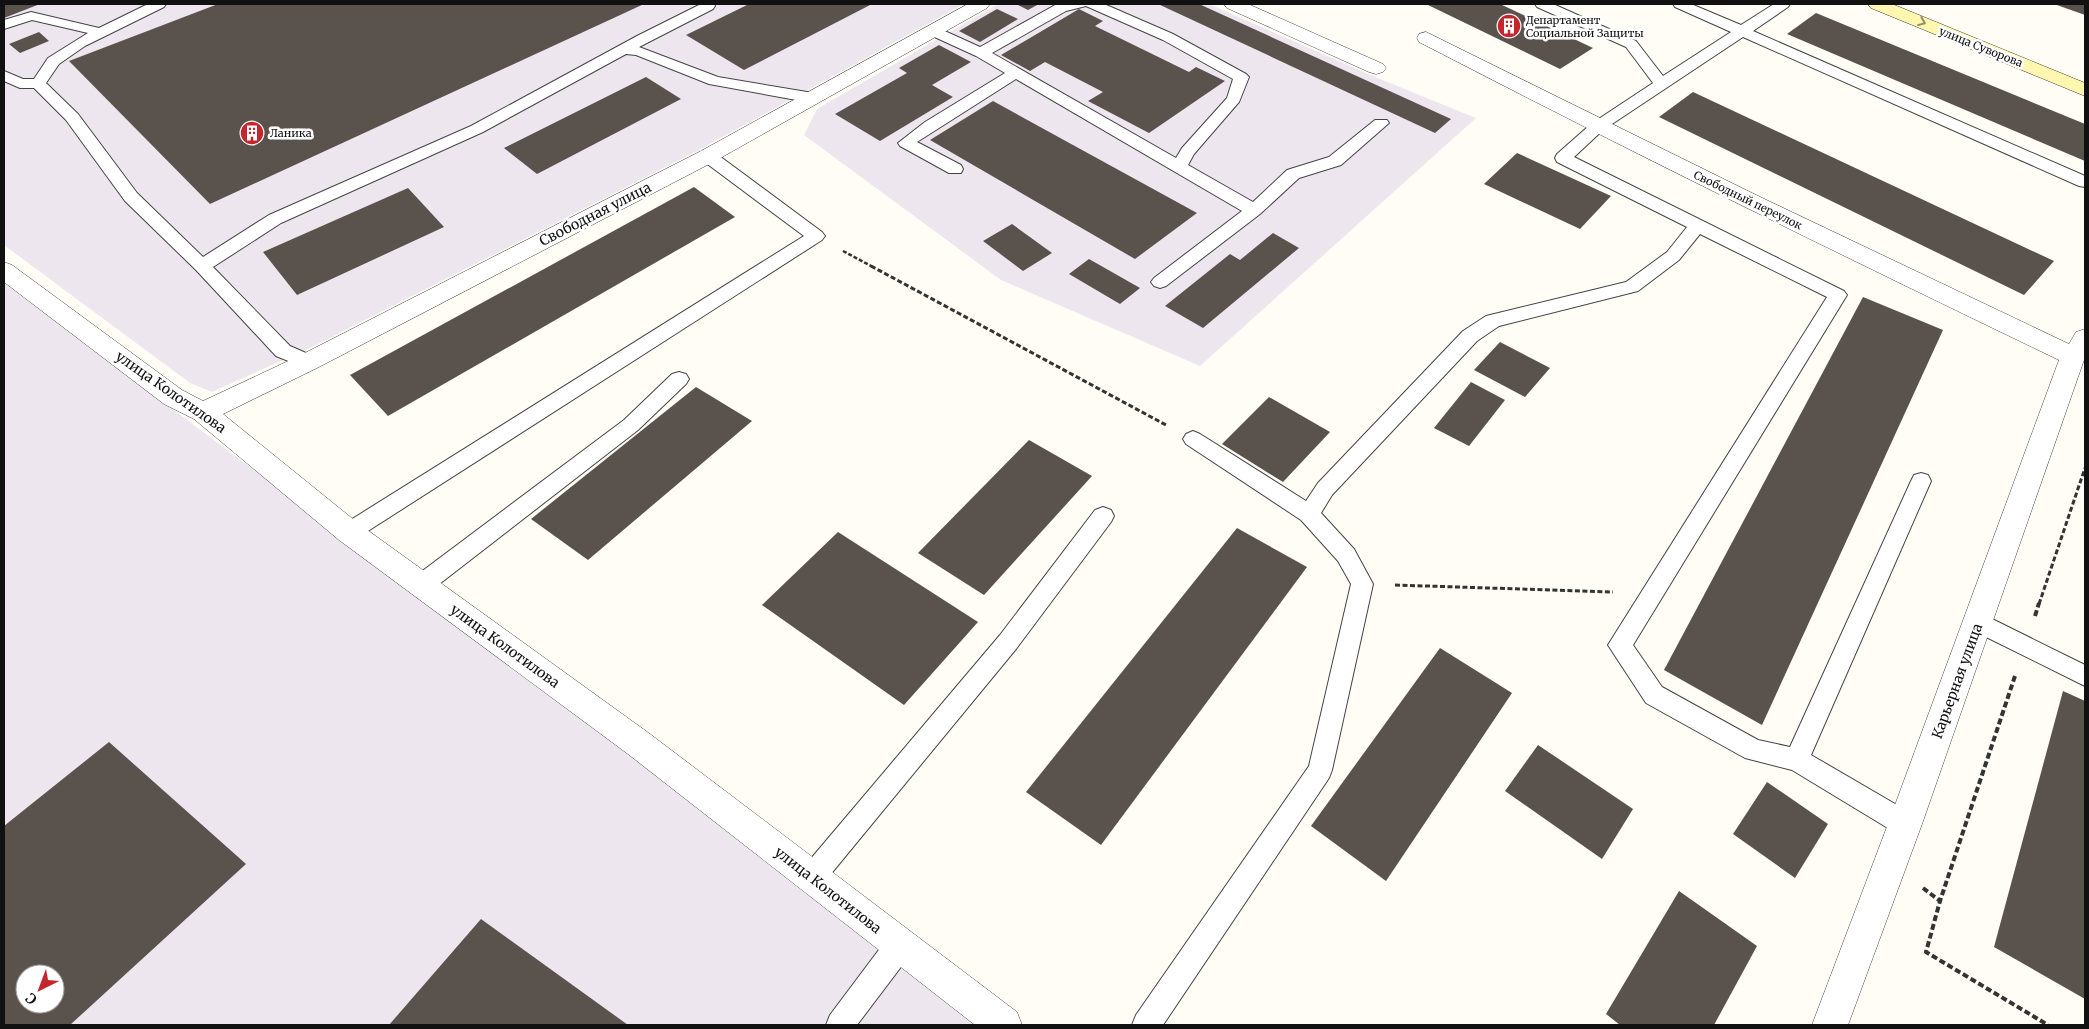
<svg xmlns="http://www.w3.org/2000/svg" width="2089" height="1029" font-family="Merriweather,serif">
<rect width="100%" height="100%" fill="#fffdf5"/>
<g fill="#eee6ef" fill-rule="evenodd">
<path d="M4 4H964L697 151 312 347 212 392 190 383 4 245Z"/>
<path d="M998 4H1209L1375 77 1476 118 1200 366 1001 280 804 135 817 109Z"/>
<path d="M4 283 632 753 986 1025H4ZM25 974H55V1004H25Z"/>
</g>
<g fill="#5a524d" fill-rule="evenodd">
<path d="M4 4H40L4 18Z"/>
<path d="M218 4H644L210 204 69 61Z"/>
<path d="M749 4H872L744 70 686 35Z"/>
<path d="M1016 4H1039L1028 10Z"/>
<path d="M1158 4H1199L1451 119 1435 133Z"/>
<path d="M1426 4H1500L1593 48 1560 69Z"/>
<path d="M2054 4H2085V15Z"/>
<path d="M997 9 1018 19 980 42 959 31Z"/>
<path d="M1079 9 1103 21 1095 26 1189 72 1196 67 1225 81 1149 133 1088 101 1103 92 1045 62 1030 71 1001 55Z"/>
<path d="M1816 13 2085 124V161L1787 34Z"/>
<path d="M39 32 49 41 20 53 9 44Z"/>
<path d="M939 45 971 62 932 85 953 97 880 141 835 114 907 73 899 68Z"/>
<path d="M646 77 681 99 537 174 504 148Z"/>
<path d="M1693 92 2054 261 2024 295 1659 117Z"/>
<path d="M993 101 1197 213 1135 259 930 140Z"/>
<path d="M1517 153 1611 196 1580 229 1484 184Z"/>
<path d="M694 187 735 217 388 416 350 375Z"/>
<path d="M408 188 444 227 297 295 263 252Z"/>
<path d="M1012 224 1052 253 1023 271 983 241Z"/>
<path d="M1273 233 1299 248 1203 328 1165 306 1230 254 1240 260Z"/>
<path d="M1089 259 1140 288 1120 304 1069 274Z"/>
<path d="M1863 297 1943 330 1762 725 1664 670Z"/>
<path d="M1500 342 1550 368 1525 397 1474 370Z"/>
<path d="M1471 382 1505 400 1469 446 1434 428Z"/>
<path d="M696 387 752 421 588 560 531 519Z"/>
<path d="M1269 397 1330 432 1283 482 1222 444Z"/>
<path d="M1029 440 1092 476 984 595 918 553Z"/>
<path d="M1237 528 1307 567 1101 845 1026 792Z"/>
<path d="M838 532 978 622 904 705 762 605Z"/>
<path d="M1440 648 1512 693 1386 881 1311 826Z"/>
<path d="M2063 691 2085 701V999L1994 947Z"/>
<path d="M109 742 246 864 70 1025H4V826ZM25 974H55V1004H25Z"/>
<path d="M1538 745 1633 809 1602 859 1505 791Z"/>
<path d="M1767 782 1828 824 1795 878 1733 834Z"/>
<path d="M1679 891 1757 946 1714 1025H1620L1606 1014Z"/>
<path d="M481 919 628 1025H389Z"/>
</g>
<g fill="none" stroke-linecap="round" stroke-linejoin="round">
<g stroke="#444" stroke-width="2">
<g id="lane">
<path d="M148 4H166L164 7 85 46 59 64 46 83 78 114 137 193 203 257 269 215 471 126 637 36 701 4H714L715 6 713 9 639 47 718 77 813 93 818 95 821 98 818 101 813 103 709 84 636 55 626 54 483 132 281 223 213 267 290 346 315 357 318 362 315 367 308 369 276 356 196 270 125 201 66 120 34 88H20L4 81V71L23 79H34L48 58 88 33 32 20 4 29V20L31 12 99 28Z"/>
<path d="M1057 4H1104L1173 34 1246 74 1249 77 1239 102 1194 154 1188 165 1253 202 1287 170 1329 157 1375 120H1387L1389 123 1341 165 1299 178 1260 214 1166 286 1160 288 1154 286 1151 282 1154 278 1242 211 1016 79 917 142 961 165 963 169 961 173H949L900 146 898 143 925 122 1005 73 976 56 928 34 926 31 928 28H938L980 47ZM1086 6 1163 40 1233 79 1227 98 1182 148 1176 158 992 53 1066 11Z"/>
<path d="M1535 4H1553L1636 41 1663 76 1731 32 1675 7 1673 4H1691L1741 25 1774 4H1790L1788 7 1753 31 2085 176V187L2079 186 1743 37 1603 130 1574 157 1844 291 1847 295 1633 645 1662 687 1758 740 1790 747 1911 481 1914 475 1921 473 1928 475 1931 481 1811 755 1914 815 1918 824 1914 833 1905 836 1896 833 1792 770 1745 758 1646 703 1608 645 1827 297 1700 234 1679 260 1638 291 1499 326 1477 341 1332 495 1321 513 1354 549 1373 584 1332 770 1329 778 1163 1025H1132L1136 1015 1309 766 1351 584 1338 561 1301 520 1186 444 1183 439 1186 434 1193 431 1200 434 1306 501 1318 483 1463 331 1486 316 1626 282 1667 252 1687 227 1557 162 1555 158 1557 154 1591 124 1653 83 1626 47 1537 7Z"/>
<path d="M708 151 714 152 822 232 825 236 822 240 357 538 349 541 341 538 338 532 341 526 804 236 702 160 700 156 702 152Z"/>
<path d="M679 372 686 374 689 379 686 384 638 430 429 592 421 594 413 592 410 585 413 578 624 420 672 374Z"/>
<path d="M1103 507 1111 510 1114 516 1111 522 1016 649 821 886 812 890 803 886 799 877 803 868 1000 635 1095 510Z"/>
<path d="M1978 612 2085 665V686L1970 629 1967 622 1970 615Z"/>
<path d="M900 931 910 935 914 945 910 955 857 1025H826L830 1015 890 935Z"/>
</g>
</g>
<g stroke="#444" stroke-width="1">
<g id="street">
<path d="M968 4H990L987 8 715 161 317 368 223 414 359 524 650 734 1017 1012 1022 1025H975L628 754 339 540 194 419 164 404 4 282V262L12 265 182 390 203 401 299 356 701 151Z"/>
<path d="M1224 4H1248L1383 64 1386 68 1383 72 1376 74 1369 72 1227 8Z"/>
<path d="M1426 32 1756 195 2069 344 2076 332 2085 329V357L1922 824 1848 1025H1812L1888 824 2059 360C1845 257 1631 152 1419 42L1417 38 1419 34Z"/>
</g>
</g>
<g stroke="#333" stroke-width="1">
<path id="secondary" d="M1868 4H1892L2085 83V96L1871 8Z"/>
</g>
<path stroke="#333" stroke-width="2.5" stroke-dasharray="4 2" stroke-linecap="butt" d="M843 251 873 267"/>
<g stroke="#333" stroke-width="3" stroke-dasharray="5 2.5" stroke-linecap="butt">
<path d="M871 266 1166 425"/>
<path d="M1395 585 1613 592"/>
<path d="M2039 604 2085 468"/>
</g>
<g stroke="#333" stroke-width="4" stroke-dasharray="6 3" stroke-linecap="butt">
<path d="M2035 616 2039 603"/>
<path d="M2015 676 1940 901 1926 952 2048 1025"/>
<path d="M1923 888 1940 901"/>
</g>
<use href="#lane" fill="#fff" fill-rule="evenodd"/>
<use href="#street" fill="#fff" fill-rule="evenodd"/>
<use href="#secondary" fill="#fff6b0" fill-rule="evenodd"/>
</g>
<defs><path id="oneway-chevron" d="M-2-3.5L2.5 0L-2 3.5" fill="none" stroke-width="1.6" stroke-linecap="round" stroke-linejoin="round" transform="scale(1.25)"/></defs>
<use stroke="#948f68" href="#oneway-chevron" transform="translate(1922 22) rotate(22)"/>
<defs>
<g id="building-disc" transform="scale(1.25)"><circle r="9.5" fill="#c4262e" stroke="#fff"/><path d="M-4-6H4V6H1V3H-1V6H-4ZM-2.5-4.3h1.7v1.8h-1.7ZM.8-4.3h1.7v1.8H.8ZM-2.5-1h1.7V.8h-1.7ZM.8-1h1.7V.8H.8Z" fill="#fff"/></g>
</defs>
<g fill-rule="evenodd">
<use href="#building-disc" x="1509" y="26"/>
<use href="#building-disc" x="252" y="133"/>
</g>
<g text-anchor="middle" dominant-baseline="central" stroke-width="5" stroke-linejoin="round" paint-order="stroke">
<g font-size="11" fill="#111" stroke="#fff" text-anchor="start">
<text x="1526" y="20">Департамент<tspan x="1526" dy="13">Социальной Защиты</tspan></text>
<text x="270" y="133">Ланика</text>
</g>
<g font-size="11" fill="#111" stroke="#fff">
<text transform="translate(1981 47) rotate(22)">улица Суворова</text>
<text transform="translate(1748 200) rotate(26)">Свободный переулок</text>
</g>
<g font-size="14" fill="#111" stroke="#fff">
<text transform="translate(595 214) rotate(-27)">Свободная улица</text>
<text transform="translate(171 392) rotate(35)">улица Колотилова</text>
<text transform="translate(505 646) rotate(36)">улица Колотилова</text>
<text transform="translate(1957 681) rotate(-70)">Карьерная улица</text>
<text transform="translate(828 890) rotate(38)">улица Колотилова</text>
</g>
</g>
<rect width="2089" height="1029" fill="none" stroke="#111111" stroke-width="10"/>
<g transform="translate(40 989) rotate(222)"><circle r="24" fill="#ffffff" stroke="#a0a0a0"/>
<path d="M0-4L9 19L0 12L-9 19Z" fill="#c4262e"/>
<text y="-8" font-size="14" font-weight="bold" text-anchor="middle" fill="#111111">С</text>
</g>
</svg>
